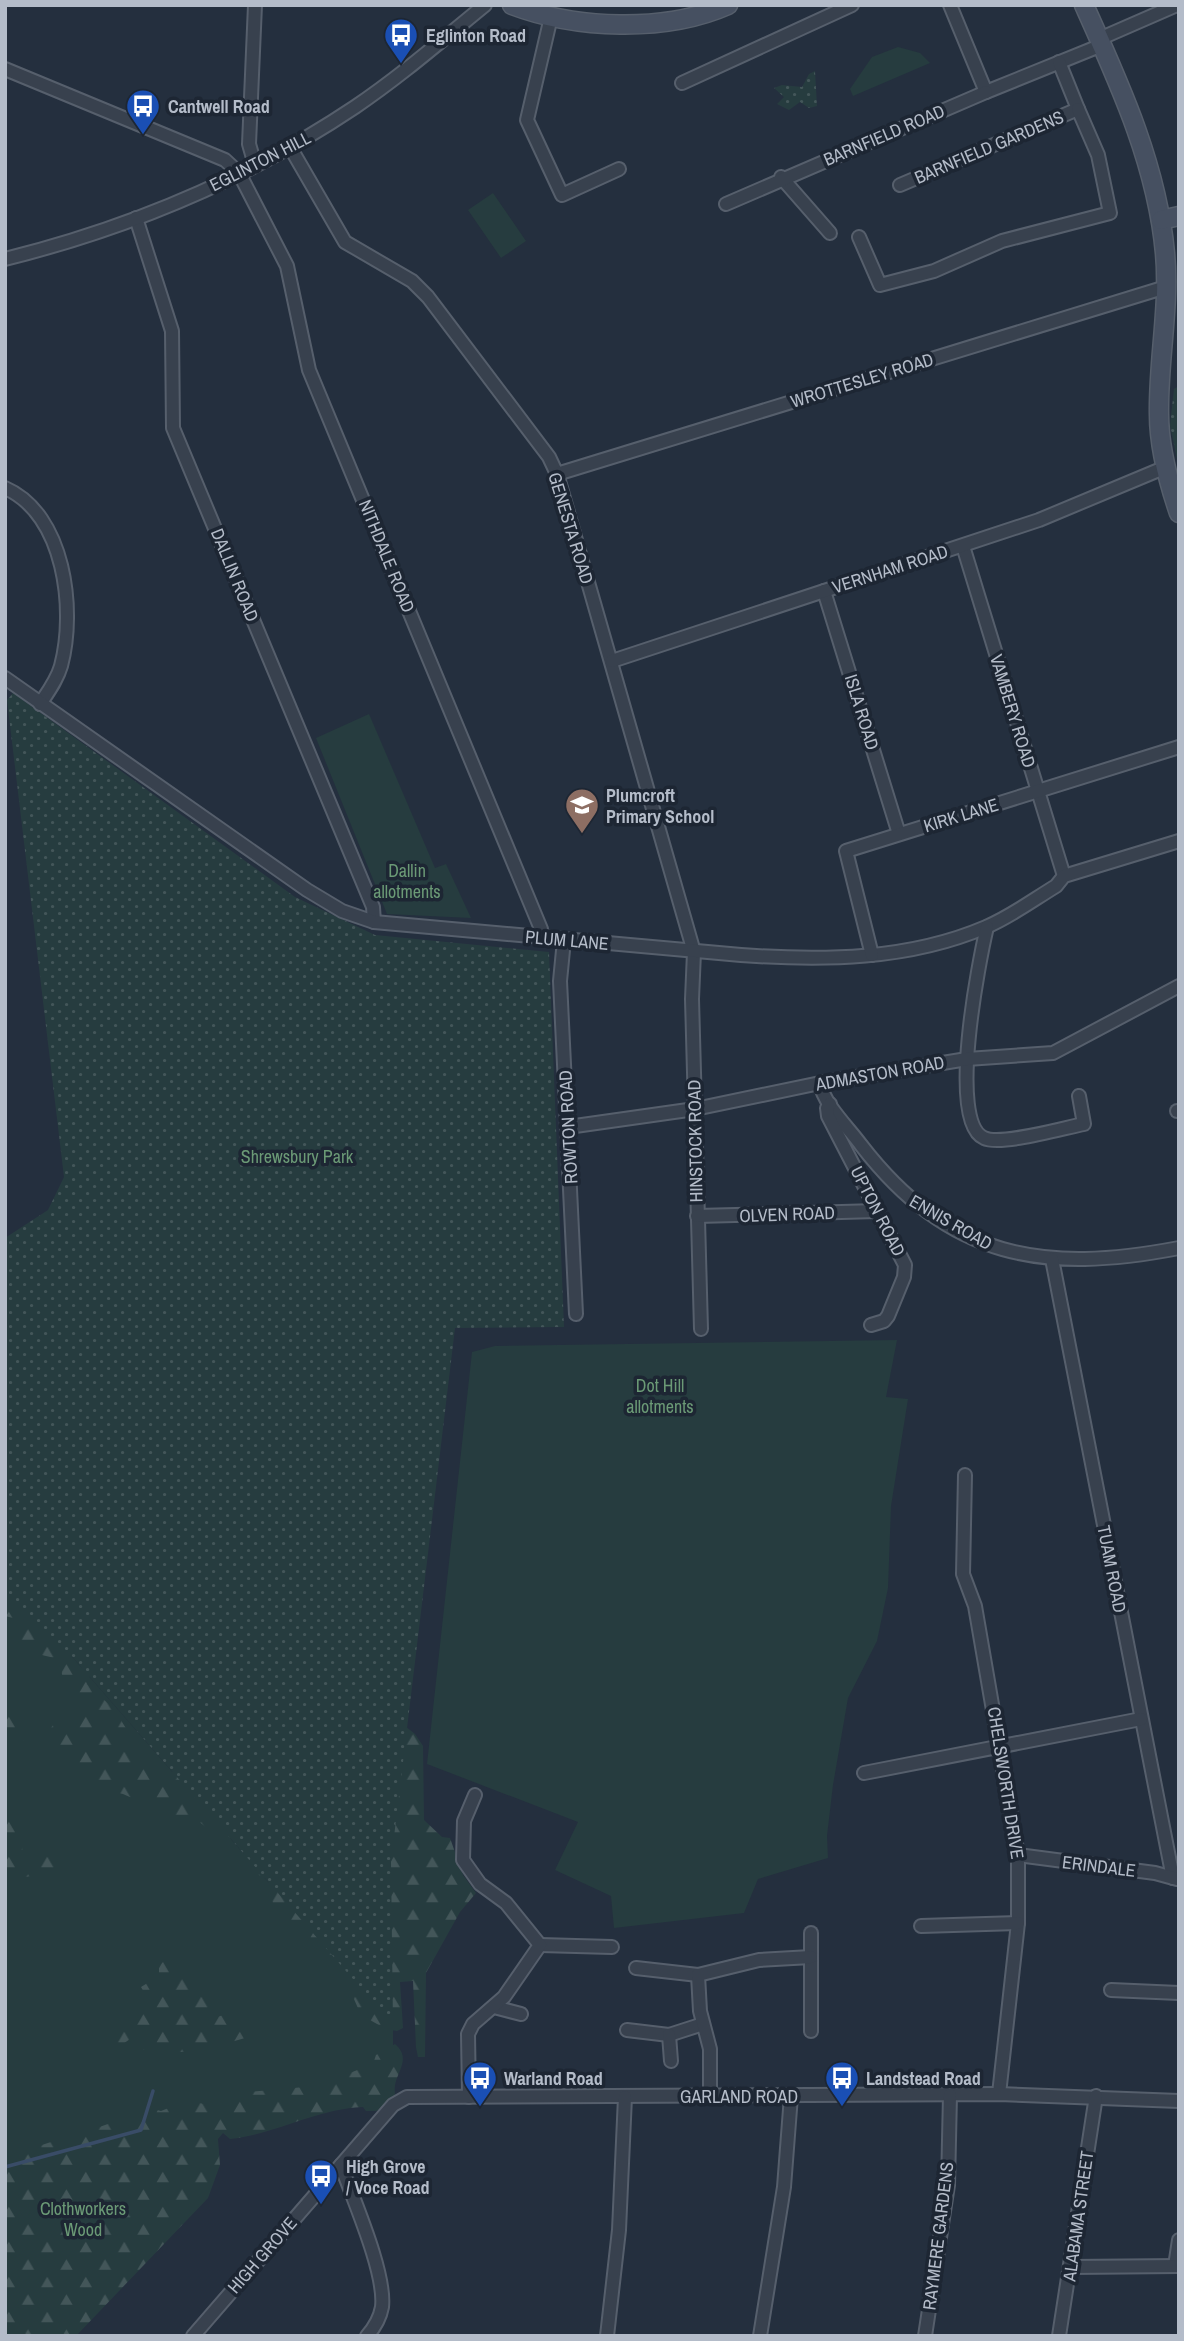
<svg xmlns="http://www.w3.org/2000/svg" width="1184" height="2341" font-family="'Archivo Narrow',sans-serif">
<defs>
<pattern id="forest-firs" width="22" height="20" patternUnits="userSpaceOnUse" patternTransform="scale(1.75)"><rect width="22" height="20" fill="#263c3f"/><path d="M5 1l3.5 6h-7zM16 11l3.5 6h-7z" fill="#435659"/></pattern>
<pattern id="park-dots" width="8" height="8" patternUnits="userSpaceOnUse" patternTransform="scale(1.75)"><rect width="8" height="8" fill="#263c3f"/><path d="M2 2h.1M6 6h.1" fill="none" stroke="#435659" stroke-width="1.8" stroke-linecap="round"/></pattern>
</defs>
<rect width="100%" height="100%" fill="#242f3e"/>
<g fill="#263c3f">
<path d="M898 47 920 53 930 63 853 96 850 89 872 57Z"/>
<path d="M493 193 526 241 501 258 468 210Z"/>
<path d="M369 714 435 868 446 864 471 918 387 914 316 738Z"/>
<path d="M897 1340 886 1397 908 1399 891 1506 888 1588 877 1641 848 1698 833 1785 827 1836 828 1858 758 1879 744 1913 614 1928 611 1896 555 1870 578 1822 427 1764 472 1352 495 1346Z"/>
<path d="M5 1598 69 1653 393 2025V2070L5 2171Z"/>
</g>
<g fill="url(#forest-firs)">
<path d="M5 1594 70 1649C72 1665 79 1666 91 1672L87 1684 114 1709 148 1764 163 1774 401 1723 415 1734 423 1746 424 1820 442 1837 450 1838 463 1875 476 1893 460 1912 426 1973 425 2057H418L416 2047 413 1981 400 1982 403 2028 397 2031 386 2029 361 2015 346 1981 310 1945 298 1941 273 1904 268 1879C241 1870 250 1857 235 1838L221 1839 193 1817H175L123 1794 105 1790 83 1776 58 1752 50 1740 49 1731 53 1725 81 1708C73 1691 57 1683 63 1661 34 1650 21 1659 17 1619L5 1616Z"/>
<path d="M5 1709 22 1719 26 1733 23 1741 17 1744 5 1737Z"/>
<path d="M5 1809 10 1810C21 1826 22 1840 23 1859L63 1852 68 1866 51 1881 41 1883 36 1875 5 1881Z"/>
<path d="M172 1955 185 1961 190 1978 207 1974 212 1989 206 2000 215 2004 217 2017 240 2010C249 2018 253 2028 245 2038L203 2050 158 2054 139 2048 130 2039 120 2046 112 2044 111 2041C125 2029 117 2029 125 2016 131 2008 140 2003 145 1994L141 1987 159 1976V1965Z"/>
<path d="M395 2044C411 2058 398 2070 395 2085 394 2091 396 2096 394 2102L376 2111H366L363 2107C315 2109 277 2134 230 2139L223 2133 218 2139 220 2165 208 2198 76 2336H5V2157L51 2142 62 2144 69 2138 130 2116 142 2106 161 2111 189 2100 207 2105 248 2092 316 2086 373 2064 376 2055Z"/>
</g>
<g fill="url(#park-dots)">
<path d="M815 71 817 106 809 108 800 102 789 110 777 104 784 97 774 88 782 85 802 87 809 74Z"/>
<path d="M1179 386V469L1170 425 1174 389Z"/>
<path d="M13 693 295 897 375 935 549 952 564 1327 455 1328 391 1862 393 2025 69 1653 5 1598V1238L48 1210 64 1177 7 700Z"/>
</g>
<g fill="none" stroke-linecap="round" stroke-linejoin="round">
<path stroke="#394c67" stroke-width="3.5" d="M5 2167 141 2130 153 2091"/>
<g stroke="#565f6c" stroke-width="16">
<g id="street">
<path d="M255 5 249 144 255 165"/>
<path d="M950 5 986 92 1102 45"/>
<path d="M551 17 527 120 562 195 619 169"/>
<path d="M1099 39 1177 5"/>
<path d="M5 69 225 160 239 173 287 266 309 370 541 929V938"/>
<path d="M682 83 852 5"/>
<path d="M290 147 345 242 412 281 428 297 549 457 557 474 694 952 692 999 701 1329"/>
<path d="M781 177 830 233"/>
<path d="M900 185 1078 109 1059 62"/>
<path d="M726 204 986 92"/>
<path d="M136 218 172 331 173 428 373 907 374 922"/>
<path d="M859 237 880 285 934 271 1002 241 1110 213 1098 155 1078 109"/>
<path d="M5 259C129 228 249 178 355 107 401 76 442 40 485 5"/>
<path d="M557 474 1166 287"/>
<path d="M5 488C65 514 76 610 61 666 57 680 48 692 40 704"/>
<path d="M963 546 1064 876"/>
<path d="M824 591 899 834"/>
<path d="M612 661 1039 520 1166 467"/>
<path d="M5 678 307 890 342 911 374 922 741 955C823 961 909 960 986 927 1010 917 1033 900 1056 886L1064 876 1179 841"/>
<path d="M987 927C979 961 947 1122 984 1138 1001 1146 1063 1128 1084 1124L1079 1096"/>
<path d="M564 940 560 981 576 1314"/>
<path d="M872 955 846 851 1179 747"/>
<path d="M820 1083C824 1105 848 1127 861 1145 949 1259 1044 1274 1179 1248"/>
<path d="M830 1104 827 1108 828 1116 905 1265 904 1277 888 1316 884 1321 871 1325"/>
<path d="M1177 1111H1179"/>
<path d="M568 1127 695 1109 820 1083 967 1059 1053 1053 1179 986"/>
<path d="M697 1216 877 1211"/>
<path d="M1052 1259 1173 1878"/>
<path d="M965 1475 963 1574 975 1606 1018 1855V1923L999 2094"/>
<path d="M864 1773 1141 1719"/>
<path d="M1018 1855 1155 1873 1177 1879"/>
<path d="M921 1926 1018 1923"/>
<path d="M540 1945 612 1947"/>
<path d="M636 1968 698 1975"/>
<path d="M1111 1990 1179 1993"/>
<path d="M494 2007 521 2014"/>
<path d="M627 2030 669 2035 703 2024"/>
<path d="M811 2031V1933"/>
<path d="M669 2035 671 2061"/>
<path d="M710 2095V2049L700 2011 698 1975 759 1960 811 1957"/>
<path d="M469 2097 468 2034 473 2024 504 1997 540 1945 506 1903 480 1884 463 1860 464 1821 475 1795"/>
<path d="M341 2165C353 2199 386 2273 382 2307 380 2318 375 2327 367 2336"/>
<path d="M1175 2266 1179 2240"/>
<path d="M1071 2267 1179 2266"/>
<path d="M193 2336 393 2105 407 2097 999 2094 1179 2101"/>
<path d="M607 2336 619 2230 625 2097"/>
<path d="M760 2336 784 2187 791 2096"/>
<path d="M925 2336 948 2185 950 2095"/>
<path d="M1059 2336 1096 2096"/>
</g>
</g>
<g stroke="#565f6c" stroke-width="21">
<g id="secondary">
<path d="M512 5C575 29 665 33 728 5"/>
<path d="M1084 5C1120 85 1157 165 1165 253 1170 307 1158 360 1159 414 1159 448 1168 481 1179 513"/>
<path d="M1161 220 1179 216"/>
</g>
</g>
<use href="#street" stroke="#38414e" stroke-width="12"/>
<use href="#secondary" stroke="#465061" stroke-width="18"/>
</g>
<defs>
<g id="bus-pin" transform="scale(1.75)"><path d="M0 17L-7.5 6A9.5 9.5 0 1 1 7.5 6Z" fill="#1a4fb4" stroke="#1d2633"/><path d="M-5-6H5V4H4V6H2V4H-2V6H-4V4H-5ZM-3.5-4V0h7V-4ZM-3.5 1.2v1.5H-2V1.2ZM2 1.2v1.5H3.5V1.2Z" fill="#fff"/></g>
<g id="school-pin" transform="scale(1.75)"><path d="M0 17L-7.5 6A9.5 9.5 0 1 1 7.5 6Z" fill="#8d6e63" stroke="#1d2633"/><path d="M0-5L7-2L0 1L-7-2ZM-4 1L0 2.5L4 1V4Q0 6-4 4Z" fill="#fff"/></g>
</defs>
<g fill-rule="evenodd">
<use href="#bus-pin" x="401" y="35"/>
<use href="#bus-pin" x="143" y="106"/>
<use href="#school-pin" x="582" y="805"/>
<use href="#bus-pin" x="480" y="2078"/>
<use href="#bus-pin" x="842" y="2078"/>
<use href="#bus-pin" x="321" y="2176"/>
</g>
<g text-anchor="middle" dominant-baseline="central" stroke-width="7" stroke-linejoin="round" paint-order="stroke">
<g font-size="18" font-weight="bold" fill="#b4bcc9" stroke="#1d2633" text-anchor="start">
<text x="426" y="35">Eglinton Road</text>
<text x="168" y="106">Cantwell Road</text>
<text x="606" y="795">Plumcroft<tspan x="606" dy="21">Primary School</tspan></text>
<text x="504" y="2078">Warland Road</text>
<text x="866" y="2078">Landstead Road</text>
<text x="346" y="2166">High Grove<tspan x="346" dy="21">/ Voce Road</tspan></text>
</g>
<g font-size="18" fill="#b4bcc9" stroke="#1d2633">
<text transform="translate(884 135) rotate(-23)">BARNFIELD ROAD</text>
<text transform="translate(989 147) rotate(-23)">BARNFIELD GARDENS</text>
<text transform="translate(260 161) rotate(-27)">EGLINTON HILL</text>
<text transform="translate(862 380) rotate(-17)">WROTTESLEY ROAD</text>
<text transform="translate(571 528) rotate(73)">GENESTA ROAD</text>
<text transform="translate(387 556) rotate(68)">NITHDALE ROAD</text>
<text transform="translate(890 569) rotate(-18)">VERNHAM ROAD</text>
<text transform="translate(235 575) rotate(68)">DALLIN ROAD</text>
<text transform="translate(1013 711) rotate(73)">VAMBERY ROAD</text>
<text transform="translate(862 712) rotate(73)">ISLA ROAD</text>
<text transform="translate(961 815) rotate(-17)">KIRK LANE</text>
<text transform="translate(567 940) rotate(5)">PLUM LANE</text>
<text transform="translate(880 1073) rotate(-10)">ADMASTON ROAD</text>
<text transform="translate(568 1127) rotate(-93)">ROWTON ROAD</text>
<text transform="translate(695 1141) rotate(-91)">HINSTOCK ROAD</text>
<text transform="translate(878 1211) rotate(63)">UPTON ROAD</text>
<text transform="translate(787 1214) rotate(-2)">OLVEN ROAD</text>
<text transform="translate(951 1222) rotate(30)">ENNIS ROAD</text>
<text transform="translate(1112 1569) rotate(79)">TUAM ROAD</text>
<text transform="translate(1006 1783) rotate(81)">CHELSWORTH DRIVE</text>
<text transform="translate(1099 1866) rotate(7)">ERINDALE</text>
<text x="739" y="2096">GARLAND ROAD</text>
<text transform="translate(1078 2216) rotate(-82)">ALABAMA STREET</text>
<text transform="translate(938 2236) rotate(-83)">RAYMERE GARDENS</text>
<text transform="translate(262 2255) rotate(-49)">HIGH GROVE</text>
</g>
<g font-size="18" fill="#6b9a76" stroke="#1d2633">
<text x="407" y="870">Dallin<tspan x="407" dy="21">allotments</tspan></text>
<text x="297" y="1156">Shrewsbury Park</text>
<text x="660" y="1385">Dot Hill<tspan x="660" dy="21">allotments</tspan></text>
<text x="83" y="2208">Clothworkers<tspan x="83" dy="21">Wood</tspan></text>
</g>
</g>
<rect width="1184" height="2341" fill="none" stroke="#b4bcc9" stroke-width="14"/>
</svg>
